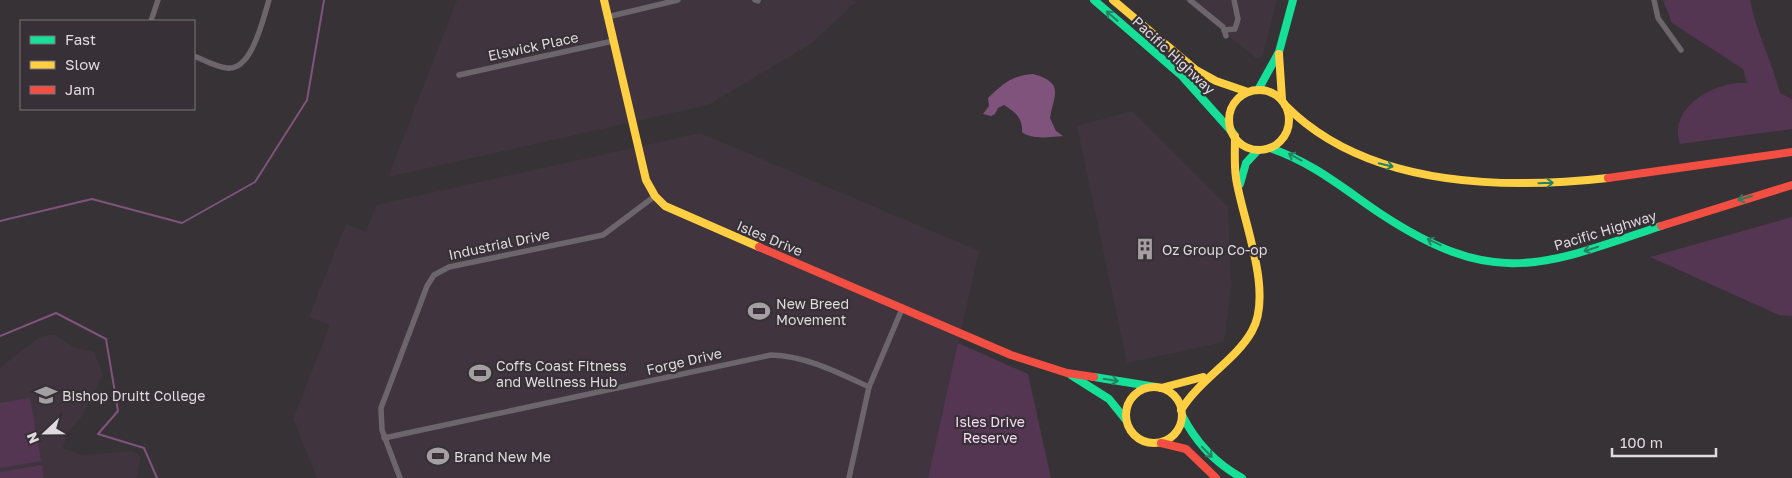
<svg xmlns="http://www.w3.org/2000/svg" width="1792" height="478" font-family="'Golos Text',sans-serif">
<rect width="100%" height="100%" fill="#363236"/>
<g fill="#40353f">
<path d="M457 0H851L856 2 812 43 708 105 388 177Z"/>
<path d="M1184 0H1277L1262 57 1256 58Z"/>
<path d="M1132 111 1228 207 1231 290 1224 342 1127 363 1077 126Z"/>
<path d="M700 133 979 251 928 478H317L293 419 330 325 309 317 346 224 366 232 376 205Z"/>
<path d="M54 334 73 347 94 352 103 375 82 416 67 434 63 448 81 455 133 451 141 457 136 478H0V368L38 338Z"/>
</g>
<g fill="#543552">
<path d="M1663 0H1750C1756 32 1772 61 1780 93L1792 99V129L1680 144C1679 139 1677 133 1678 129 1681 99 1722 81 1747 83L1743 69 1672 23Z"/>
<path d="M1792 217V316L1779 315 1650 257Z"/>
<path d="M958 343 1028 374 1051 478H928Z"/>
<path d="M30 398 41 461 0 468V403Z"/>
<path d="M42 465 44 478H0V472Z"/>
</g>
<path fill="#7f537b" d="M1033 74C1065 83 1054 94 1050 118L1056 131 1063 136C1050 137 1032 140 1022 132 1023 118 1015 112 1004 105L998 108 995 114 991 116 983 114 989 106 988 98C1004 83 1011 76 1033 74Z"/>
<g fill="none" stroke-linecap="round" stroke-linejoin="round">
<g stroke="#7f537b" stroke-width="2">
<path d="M0 221 92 199 182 223 255 182 307 100 324 0"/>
<path d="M0 336 56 313 106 339 118 411 98 434 144 448 157 478"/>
</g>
<g stroke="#6c656b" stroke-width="5.5">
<path d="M755 0 758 1"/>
<path d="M1190 0 1223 27 1226 36"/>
<path d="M1654 0 1658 18 1681 50"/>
<path d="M607 17 678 0"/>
<path d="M151 21 158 0"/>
<path d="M1224 30 1235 29 1238 19 1234 0"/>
<path d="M194 56C204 60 216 67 227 68 252 71 263 19 269 0"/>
<path d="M459 75 613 41"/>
<path d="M384 438 771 355C806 356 837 372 869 387"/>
<path d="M400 478 382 430 381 408 427 286 434 275 449 267 603 235 655 196"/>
<path d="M849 478 869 387 902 309"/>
</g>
<g stroke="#16e098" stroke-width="8">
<path d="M1094 0 1182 76 1233 133"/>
<path d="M1258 90 1279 52 1293 0"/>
<path d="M1270 148C1312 162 1344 189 1381 214 1495 289 1542 266 1661 226"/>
<path d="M1240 184 1246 163 1258 150"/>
<path d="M1071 375 1109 399 1126 420"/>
<path d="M1094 377 1156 387"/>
<path d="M1182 415C1196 443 1215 463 1242 478"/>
</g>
<g stroke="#ffcf43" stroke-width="8">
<path d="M604 0 646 180 655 196 665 206 759 247"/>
<path d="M1113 0 1196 70 1216 81 1248 92"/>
<path d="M1279 54 1282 99"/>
<circle cx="1259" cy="120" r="30"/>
<path d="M1285 105C1366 187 1500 190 1608 178"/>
<circle cx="1154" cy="415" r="28"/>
<path d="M1161 388 1203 377"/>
<path d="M1181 410C1200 379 1236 360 1252 331 1274 292 1242 219 1236 178 1234 164 1235 150 1235 136"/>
</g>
<g stroke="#f24e42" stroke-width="8">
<path d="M1608 178 1792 152"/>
<path d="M1661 226 1792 185"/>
<path d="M759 247 1011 355 1067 373 1094 377"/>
<path d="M1161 443 1186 449 1216 478"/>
</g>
</g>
<defs><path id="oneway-shaft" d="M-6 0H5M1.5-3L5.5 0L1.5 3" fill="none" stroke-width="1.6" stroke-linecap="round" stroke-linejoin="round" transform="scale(1.25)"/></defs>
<g stroke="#288063">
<use href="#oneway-shaft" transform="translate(1112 16) rotate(-139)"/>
<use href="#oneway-shaft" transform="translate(1295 157) rotate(-151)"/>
<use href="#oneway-shaft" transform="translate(1386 165) rotate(14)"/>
<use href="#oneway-shaft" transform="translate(1546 183) rotate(-2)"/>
<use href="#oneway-shaft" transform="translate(1745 198) rotate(163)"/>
<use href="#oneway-shaft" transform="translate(1434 242) rotate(-155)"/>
<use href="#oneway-shaft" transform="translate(1591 249) rotate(162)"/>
<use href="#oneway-shaft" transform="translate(1111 380) rotate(9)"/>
<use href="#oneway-shaft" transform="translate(1207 452) rotate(46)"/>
</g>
<defs>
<g id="building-bare" transform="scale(1.725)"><path d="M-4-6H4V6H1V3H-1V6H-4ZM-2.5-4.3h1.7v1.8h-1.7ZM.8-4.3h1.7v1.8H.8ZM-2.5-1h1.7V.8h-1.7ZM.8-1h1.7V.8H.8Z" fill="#a39fa3" stroke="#373137" stroke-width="2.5" paint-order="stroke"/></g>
<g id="stadium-bare" transform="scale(1.725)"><path d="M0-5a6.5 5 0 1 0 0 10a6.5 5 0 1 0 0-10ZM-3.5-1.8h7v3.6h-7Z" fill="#a39fa3" stroke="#373137" stroke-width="2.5" paint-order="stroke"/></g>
<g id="school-bare" transform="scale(1.725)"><path d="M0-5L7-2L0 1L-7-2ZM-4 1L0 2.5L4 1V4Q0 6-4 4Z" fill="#a39fa3" stroke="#373137" stroke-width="2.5" paint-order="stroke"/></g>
</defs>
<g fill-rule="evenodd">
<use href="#building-bare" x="1145" y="249"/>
<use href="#stadium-bare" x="759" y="311"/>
<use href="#stadium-bare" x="480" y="373"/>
<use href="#school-bare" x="46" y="395"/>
<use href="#stadium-bare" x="438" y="456"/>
</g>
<g text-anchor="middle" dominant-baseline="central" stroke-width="4.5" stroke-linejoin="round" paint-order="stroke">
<g font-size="14" fill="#dedadd" stroke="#373137">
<text transform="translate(533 46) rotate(-12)">Elswick Place</text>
<text transform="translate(1174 55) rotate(43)">Pacific Highway</text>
<text transform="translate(1605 230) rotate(-17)">Pacific Highway</text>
<text transform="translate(770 238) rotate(23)">Isles Drive</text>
<text transform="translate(499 244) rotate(-12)">Industrial Drive</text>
<text transform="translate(684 361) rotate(-13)">Forge Drive</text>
</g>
<g font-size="14" fill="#dedadd" stroke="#373137" text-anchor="start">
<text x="1162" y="249">Oz Group Co-op</text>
<text x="776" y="303">New Breed<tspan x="776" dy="16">Movement</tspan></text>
<text x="496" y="365">Coffs Coast Fitness<tspan x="496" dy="16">and Wellness Hub</tspan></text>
<text x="62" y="395">Bishop Druitt College</text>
<text x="454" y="456">Brand New Me</text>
</g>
<g font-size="14" fill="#f7d9f4" stroke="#373137">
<text x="990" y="421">Isles Drive<tspan x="990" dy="16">Reserve</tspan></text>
</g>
</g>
<rect x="20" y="20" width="175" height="90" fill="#373137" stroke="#7a7579"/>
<rect x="30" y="36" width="25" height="8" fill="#16e098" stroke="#7a7579"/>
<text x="65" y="45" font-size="15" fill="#dedadd">Fast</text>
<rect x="30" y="61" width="25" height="8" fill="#ffcf43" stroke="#7a7579"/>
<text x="65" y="70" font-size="15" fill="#dedadd">Slow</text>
<rect x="30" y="86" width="25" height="8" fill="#f24e42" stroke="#7a7579"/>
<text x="65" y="95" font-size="15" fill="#dedadd">Jam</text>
<g transform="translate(45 433) rotate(248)" stroke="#373137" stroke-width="4" paint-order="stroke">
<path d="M0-4L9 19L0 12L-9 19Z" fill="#dedadd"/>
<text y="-8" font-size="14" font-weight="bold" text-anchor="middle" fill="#dedadd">N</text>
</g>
<path d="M1612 448v8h104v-8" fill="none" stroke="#dedadd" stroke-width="2.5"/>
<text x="1620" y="448" font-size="15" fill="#dedadd" stroke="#373137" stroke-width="4" paint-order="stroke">100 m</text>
</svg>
